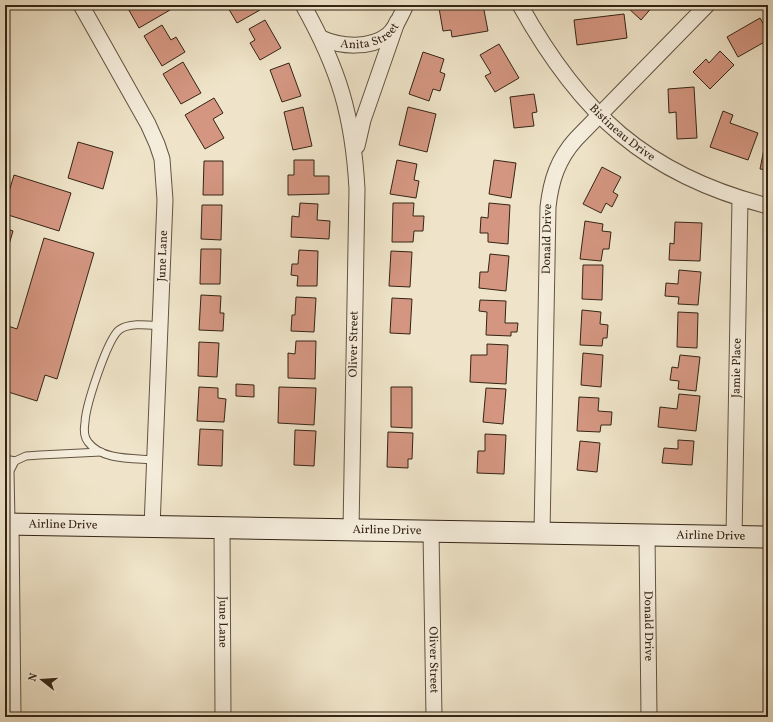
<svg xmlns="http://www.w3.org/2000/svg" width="773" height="722" font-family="Vollkorn,serif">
<rect width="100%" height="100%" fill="#efe4c9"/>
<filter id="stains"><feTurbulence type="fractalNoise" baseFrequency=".005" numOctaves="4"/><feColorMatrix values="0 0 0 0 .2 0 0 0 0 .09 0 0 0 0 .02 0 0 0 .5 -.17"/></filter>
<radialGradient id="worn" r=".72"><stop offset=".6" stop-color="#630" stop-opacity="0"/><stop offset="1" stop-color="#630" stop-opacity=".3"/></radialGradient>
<g fill="#d49681" stroke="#342414">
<path d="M126 5H167L170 10 139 28Z"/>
<path d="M257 5 260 10 237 23 227 6Z"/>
<path d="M459 5H483L488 31 452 37 451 30 443 31 439 8Z"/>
<path d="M625 5H654L641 20Z"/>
<path d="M624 14 627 38 577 45 574 20Z"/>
<path d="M760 18 768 32V40L738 57 727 37Z"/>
<path d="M265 20 281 48 260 60 250 43 255 40 249 29Z"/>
<path d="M162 25 171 40 176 37 185 52 162 66 144 36Z"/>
<path d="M499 44 519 78 495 92 485 76 491 73 480 55Z"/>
<path d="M720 51 734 65 710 89 693 72 706 59 709 63Z"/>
<path d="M423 52 444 59 440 72 445 74 440 91 433 89 429 101 409 94Z"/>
<path d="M183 62 201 93 181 104 163 74Z"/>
<path d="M289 63 301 96 282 102 270 70Z"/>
<path d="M694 87 697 138 677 139 676 112 669 113 668 89Z"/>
<path d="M534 94 537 112 532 113 534 126 514 128 510 97Z"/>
<path d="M214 98 223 113 213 119 224 138 205 149 185 115Z"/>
<path d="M303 107 312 146 293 150 284 112Z"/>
<path d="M408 107 436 114 427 152 399 145Z"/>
<path d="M723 111 733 115 730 123 758 133 748 160 710 147Z"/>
<path d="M78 142 113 152 103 189 68 178Z"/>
<path d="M764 149H768V170L760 169Z"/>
<path d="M294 160H314V176H329V194L288 195V175H294Z"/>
<path d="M397 160 417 164 414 180 419 181 416 198 390 194Z"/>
<path d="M494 160 516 163 511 198 489 194Z"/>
<path d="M204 161H223V195H203Z"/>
<path d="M602 167 621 177 613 192 618 195 612 207 606 203 601 213 583 204Z"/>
<path d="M14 175 71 193 59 231 5 214V205Z"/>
<path d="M300 203 318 204 317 220 330 221 329 239 291 237 292 216 299 217Z"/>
<path d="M393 203H414L413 216H424L423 231H414L413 242H392Z"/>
<path d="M489 203 510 205 508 244 488 242V233H480L481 217 488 218Z"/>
<path d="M202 205H222L221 240 201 239Z"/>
<path d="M585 221 603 224 602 231 611 232 609 249H603L601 261 580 259Z"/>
<path d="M675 222 702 223 700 261 669 260 670 243 674 244Z"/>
<path d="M5 228 13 231 5 258Z"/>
<path d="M44 238 94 253 57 379 45 375 37 401 5 391V325L17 329Z"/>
<path d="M201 249H221L220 284H200Z"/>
<path d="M299 250 318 251 317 286H297L298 276 291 275 292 264H298Z"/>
<path d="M391 251 412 252 410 287 389 286Z"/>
<path d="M490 254 509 256 506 291 479 288 480 272H488Z"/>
<path d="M583 265H603L602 300 582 299Z"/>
<path d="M679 270 701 272 698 305 678 304 679 297 665 296 666 283 678 284Z"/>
<path d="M201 295 221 296 220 313H224L223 331 199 330Z"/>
<path d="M296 297 316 298 314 332 291 331 292 315H295Z"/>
<path d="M392 298 412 299 410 334 390 333Z"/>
<path d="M480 300 506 301 505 323H518L517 332H511V336L486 335 487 312 479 311Z"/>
<path d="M582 310 601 312 600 324 608 325 607 338H603L602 346 580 345Z"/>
<path d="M678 312 698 313 697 348 677 347Z"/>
<path d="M296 341H316L315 379 288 378V353L295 354Z"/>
<path d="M199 342 219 343 217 377 198 376Z"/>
<path d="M487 344 508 345 506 384 470 382 471 355H487Z"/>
<path d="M583 353 603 355 601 387 581 385Z"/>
<path d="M680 355 700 357 696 391 678 389 679 381 670 380 672 367 678 368Z"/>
<path d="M236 384 254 385V397L236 396Z"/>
<path d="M199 387 218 388V398L226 399 224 422 197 421Z"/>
<path d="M279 387 316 388 314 425 278 423Z"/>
<path d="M391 387H412V428L391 427Z"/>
<path d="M486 388 506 389 503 424 483 422Z"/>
<path d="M679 394 700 396 696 431 658 427 660 407 677 409Z"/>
<path d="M579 397 599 398 598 411 612 412 611 425H601L600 432 577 431Z"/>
<path d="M200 429 223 430 222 466 198 465Z"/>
<path d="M295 430 316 431 314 466 294 465Z"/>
<path d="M388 432 413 433 412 459H408V468L387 467Z"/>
<path d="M485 434 506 435 504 474 477 473 478 451H485Z"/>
<path d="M678 440 694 441 692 465 662 463 664 448 678 449Z"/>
<path d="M580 441 600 443 597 472 577 470Z"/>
</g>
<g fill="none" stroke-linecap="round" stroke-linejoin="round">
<g stroke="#635441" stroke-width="9">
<g id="service">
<path d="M5 459 15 461"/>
<path d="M155 460C135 458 102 461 88 442 84 437 84 428 85 422 86 405 107 340 119 330 129 322 149 325 161 326"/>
<path d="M11 522 10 471 15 461 26 456 40 455 101 452"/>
</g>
</g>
<g stroke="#635441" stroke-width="17">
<g id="minor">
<path d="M81 5 148 124 157 144 162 159 165 200 152 527"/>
<path d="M303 5C339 69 353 116 357 189L351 530"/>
<path id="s1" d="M520 5C580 113 646 175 768 206"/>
<path id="s2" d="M321 38C341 47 370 49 388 35 396 28 401 15 406 5"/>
<path d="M357 146 363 120 397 22"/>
<path d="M11 524 13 717"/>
<path id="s3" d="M222 528 223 717"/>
<path id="s4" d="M431 532 434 717"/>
<path id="s5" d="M542 533 548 207C551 180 558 159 576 139L707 5"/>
<path id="s6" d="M647 535 649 717"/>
<path id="s7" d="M734 537 740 199"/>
</g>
</g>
<g stroke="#342414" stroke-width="23">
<g id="secondary">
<path id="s8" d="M5 524 768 537"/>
</g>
</g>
<use href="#service" stroke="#f5eddc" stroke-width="7"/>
<use href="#minor" stroke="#f5eddc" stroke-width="15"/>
<use href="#secondary" stroke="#f5eddc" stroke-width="21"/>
</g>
<g text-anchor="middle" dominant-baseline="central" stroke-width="3.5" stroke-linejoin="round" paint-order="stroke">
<g font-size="12" fill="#342414" stroke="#f5eddc">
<text stroke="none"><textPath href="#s2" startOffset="52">Anita Street</textPath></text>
<text stroke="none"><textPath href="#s1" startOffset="165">Bistineau Drive</textPath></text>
<text stroke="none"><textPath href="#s5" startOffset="294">Donald Drive</textPath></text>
<text transform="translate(163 256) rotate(-88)">June Lane</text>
<text transform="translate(354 344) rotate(-89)">Oliver Street</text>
<text stroke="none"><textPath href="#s7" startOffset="169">Jamie Place</textPath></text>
<text stroke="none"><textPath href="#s8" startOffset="58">Airline Drive</textPath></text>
<text stroke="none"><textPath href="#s8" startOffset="382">Airline Drive</textPath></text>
<text stroke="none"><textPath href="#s8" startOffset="706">Airline Drive</textPath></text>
<text stroke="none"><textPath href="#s3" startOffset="94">June Lane</textPath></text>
<text stroke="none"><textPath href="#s6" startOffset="91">Donald Drive</textPath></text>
<text stroke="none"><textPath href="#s4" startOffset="128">Oliver Street</textPath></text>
</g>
</g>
<rect width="773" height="722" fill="none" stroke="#efe4c9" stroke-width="20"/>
<rect x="6" y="6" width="761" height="710" fill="none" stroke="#342414" stroke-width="2"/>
<rect x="10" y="10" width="753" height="702" fill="none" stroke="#342414"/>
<g transform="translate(42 680) rotate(287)" stroke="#f5eddc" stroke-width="3" paint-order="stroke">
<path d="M0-3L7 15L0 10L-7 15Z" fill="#342414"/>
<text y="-6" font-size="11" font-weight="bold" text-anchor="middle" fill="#342414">N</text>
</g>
<rect width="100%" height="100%" filter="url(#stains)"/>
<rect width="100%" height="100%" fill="url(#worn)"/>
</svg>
